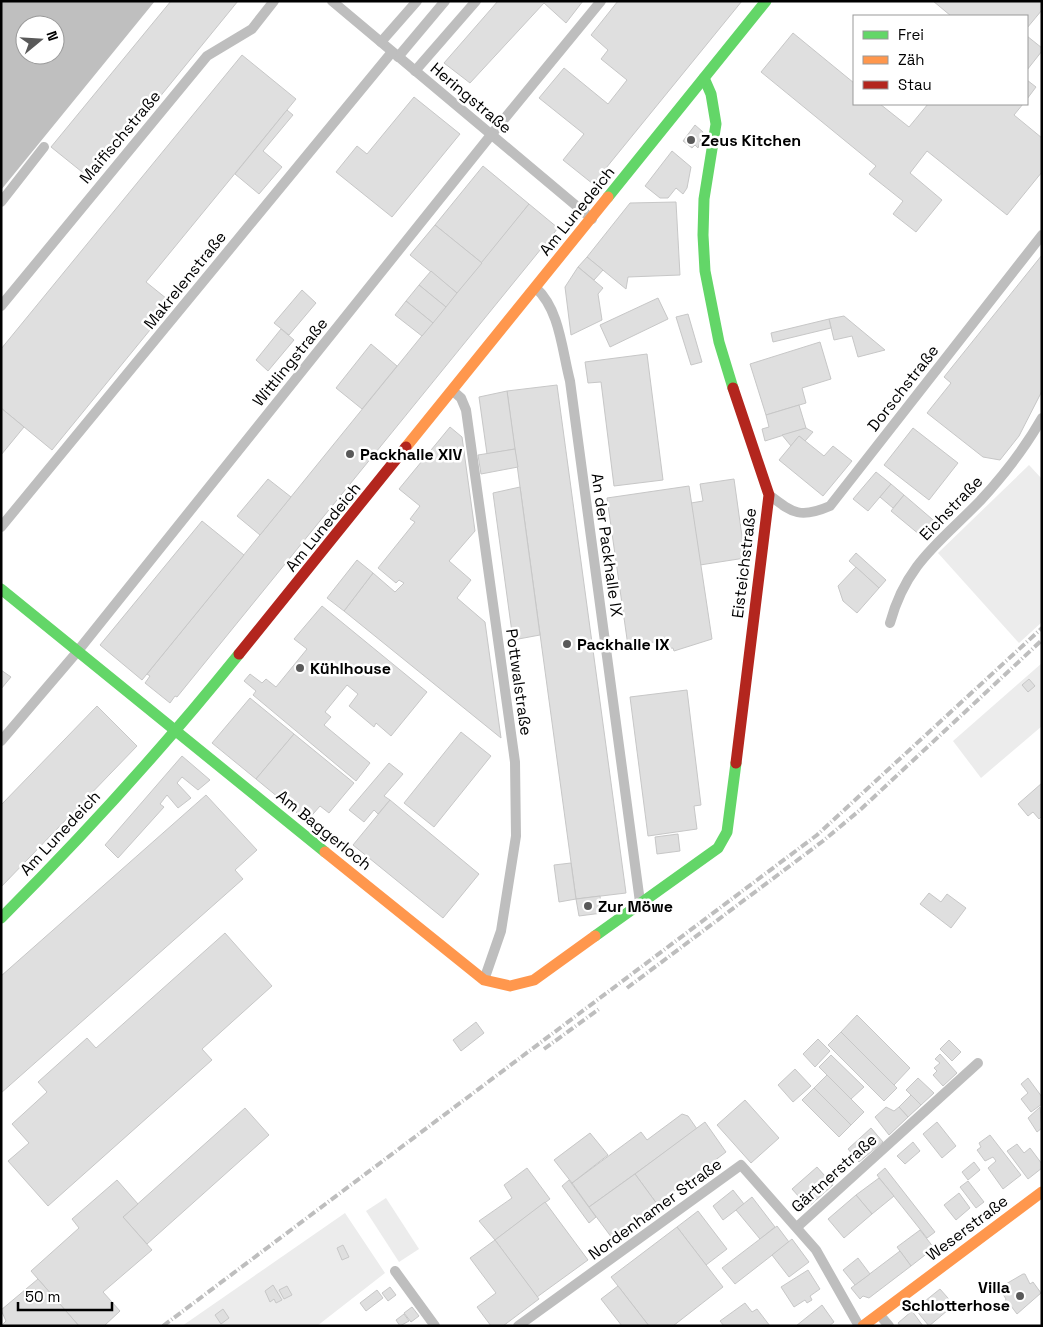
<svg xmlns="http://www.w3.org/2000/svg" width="1043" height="1327" font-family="'Space Grotesk',sans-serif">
<rect width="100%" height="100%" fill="#fff"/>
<g fill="#ececec">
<path d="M1029 465 1042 479V622L1019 643 938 553Z"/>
<path d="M1042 663V726L981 778 953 741Z"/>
<path d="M386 1198 419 1249 399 1262 366 1211Z"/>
<path d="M345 1213 385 1273 317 1326H182Z"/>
</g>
<path fill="#bfbfbf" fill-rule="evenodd" d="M1 1H155L1 190ZM25 25H55V55H25Z"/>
<g fill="#dfdfdf" stroke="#c7c7c7">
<path d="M171 1H238L92 180 51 147Z"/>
<path d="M498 1H583L566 23 544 3 470 83 444 63Z"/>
<path d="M618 1H742L593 184 563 160 584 134 539 98 564 68 608 104 627 80 601 59 608 50 591 35Z"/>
<path d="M933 1H1042V10L1027 28V16H951Z"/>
<path d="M793 33 854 83V104H880L909 127 928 104H1023L1014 115 1042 138V172L1007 215 927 151 910 173 942 200 916 232 893 214 903 201 869 174 876 166 761 72Z"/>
<path d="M1027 36 1042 48V51L1027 70Z"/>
<path d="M242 55 296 99 146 282 172 303 52 450 1 408V349Z"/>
<path d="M1027 80 1036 87 1027 99Z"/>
<path d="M414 97 460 134 392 217 336 172 357 146 367 154Z"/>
<path d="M287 110 293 115 263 151 282 167 259 194 235 174Z"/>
<path d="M695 125 703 132 698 148 695 145 692 148 683 141Z"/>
<path d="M672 151 691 167 687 188 683 194 676 188 668 198H660L645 186Z"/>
<path d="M483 166 529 204 482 263 435 225Z"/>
<path d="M676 202 680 275 628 277 626 289 587 257 630 203Z"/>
<path d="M529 204 558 228 177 697 175 696 170 703 145 683 150 676 147 674Z"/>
<path d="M435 225 482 263 457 293 410 255Z"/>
<path d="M1042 255V391L1019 436 1000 460 983 457 927 413 951 383 944 377Z"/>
<path d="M587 257 603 270 594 280 578 267Z"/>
<path d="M578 267 603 288 598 294 602 320 571 335 565 287Z"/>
<path d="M431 271 457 293 446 307 419 285Z"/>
<path d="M419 285 446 307 433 323 406 301Z"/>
<path d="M302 290 316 303 289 335 274 323Z"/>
<path d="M658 298 668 319 610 347 600 325Z"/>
<path d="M406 301 433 323 422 336 395 315Z"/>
<path d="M688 314 702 362 691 365 676 317Z"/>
<path d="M844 316 885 350 858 357 852 336 834 340 829 319Z"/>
<path d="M829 319 831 328 773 342 771 333Z"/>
<path d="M281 329 294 340 268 371 256 360Z"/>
<path d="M820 342 831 379 802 388 806 403 766 415 750 364Z"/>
<path d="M371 344 397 366 362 409 336 388Z"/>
<path d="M647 354 663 480 614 486 601 382 588 383 585 362Z"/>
<path d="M557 385 626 893 576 899 507 391Z"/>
<path d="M507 391 515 449 487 454 479 397Z"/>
<path d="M799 405 806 428 765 441 762 429 769 427 766 415Z"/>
<path d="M1 408 24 427 1 455Z"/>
<path d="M450 427 462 437 475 531 449 561 471 580 457 598 485 622 501 738 344 611 373 573 395 592 404 583 399 580 396 583 378 568 415 522 410 519 420 506 399 489Z"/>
<path d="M806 428 813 432 805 441 799 436 791 446 782 435Z"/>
<path d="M913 428 958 463 929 500 884 465Z"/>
<path d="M799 436 824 456 833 446 852 461 823 496 779 460Z"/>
<path d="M515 449 518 467 481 474 478 455Z"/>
<path d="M876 472 891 484 868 511 853 499Z"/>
<path d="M268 479 291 497 260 535 237 516Z"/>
<path d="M734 479 745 558 700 565 691 503 703 501 700 484Z"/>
<path d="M891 484 904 495 893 508 880 497Z"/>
<path d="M689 486 712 639 674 651 673 648 656 650 654 642 628 646 607 498Z"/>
<path d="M520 487 540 635 513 640 493 493Z"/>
<path d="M904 495 939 525 926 540 891 511Z"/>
<path d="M202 521 244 555 142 680 100 645Z"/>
<path d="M856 553 886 580 879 588 849 561Z"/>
<path d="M357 560 373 573 344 611 327 598Z"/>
<path d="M856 567 879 588 857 613 843 601 838 586Z"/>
<path d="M322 606 427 692 391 736 376 723 374 727 349 706 358 694 347 685 325 712 331 717 324 725 370 763 356 781 253 695 256 691 244 681 250 674 262 683 266 679 276 687 307 649 294 639Z"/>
<path d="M1 670 11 677 1 689Z"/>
<path d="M1029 679 1035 686 1028 692 1022 685Z"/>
<path d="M687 690 701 805 694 806 697 829 648 836 630 697Z"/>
<path d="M250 698 294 734 256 779 212 743Z"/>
<path d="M97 706 137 746 1 887V805Z"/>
<path d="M461 732 491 756 434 827 404 803Z"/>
<path d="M294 734 354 783 329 813 320 806 307 821 256 779Z"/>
<path d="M182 756 210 780 198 790 182 777 177 783 191 798 178 808 167 795 160 804 164 807 118 858 105 845Z"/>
<path d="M389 763 403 774 384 796 390 800 378 814 374 810 364 822 349 810Z"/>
<path d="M1042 783V816L1039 819 1033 812 1028 816 1018 804Z"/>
<path d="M206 795 257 850 235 870 243 879 1 1093V976Z"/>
<path d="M390 800 479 874 443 918 353 845Z"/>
<path d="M678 834 680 851 657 854 655 837Z"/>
<path d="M571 863 576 899 559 902 554 865Z"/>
<path d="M929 893 941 902 947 894 966 908 951 928 920 904Z"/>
<path d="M600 896 602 913 579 916 576 899Z"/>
<path d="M225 933 272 986 202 1049 212 1060 48 1206 8 1161 29 1143 12 1124 47 1092 38 1082 87 1038 96 1048Z"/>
<path d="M857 1015 910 1068 894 1085 841 1032Z"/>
<path d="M476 1022 484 1033 461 1051 453 1040Z"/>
<path d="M841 1032 897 1088 884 1101 828 1045Z"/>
<path d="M818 1039 830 1051 815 1067 803 1054Z"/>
<path d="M949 1040 961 1052 952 1061 940 1049Z"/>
<path d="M940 1054 957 1073 943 1086 933 1075 937 1071 934 1068 940 1063 935 1059Z"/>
<path d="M831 1055 864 1087 851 1099 819 1067Z"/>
<path d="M795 1069 811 1086 793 1102 778 1085Z"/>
<path d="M827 1075 864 1112 851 1125 814 1088Z"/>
<path d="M918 1078 934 1093 921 1105 906 1090Z"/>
<path d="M1028 1078 1042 1097V1104L1031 1112 1021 1099 1028 1093 1021 1084Z"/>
<path d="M814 1088 851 1125 839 1137 802 1100Z"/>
<path d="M911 1095 921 1105 908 1117 899 1107Z"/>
<path d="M745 1100 779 1138 751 1163 717 1125Z"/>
<path d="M886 1107 894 1111 899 1107 908 1117 889 1135 875 1117Z"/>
<path d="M1040 1107 1042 1128 1037 1132 1028 1118Z"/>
<path d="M245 1108 269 1135 147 1244 123 1217Z"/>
<path d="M682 1114 688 1116 697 1129 589 1207 572 1183 641 1132 647 1140Z"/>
<path d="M705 1122 726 1152 657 1204 635 1174Z"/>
<path d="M937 1122 956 1146 942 1158 923 1134Z"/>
<path d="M871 1128 883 1142 859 1162 848 1149Z"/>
<path d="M590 1133 608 1155 572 1183 554 1160Z"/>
<path d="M990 1135 1021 1175 1003 1189 988 1168 996 1161 993 1157 985 1161 977 1150 981 1147 979 1143Z"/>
<path d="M913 1142 920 1151 905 1164 897 1156Z"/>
<path d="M1017 1144 1024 1153 1030 1148 1042 1164V1168L1028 1179 1007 1151Z"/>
<path d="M974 1162 980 1170 968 1180 962 1172Z"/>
<path d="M817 1167 833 1185 808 1207 792 1189Z"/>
<path d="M527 1168 550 1199 495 1240 479 1221 512 1198 504 1185Z"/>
<path d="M885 1168 935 1232 927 1238 877 1175Z"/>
<path d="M635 1174 657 1204 612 1238 589 1207Z"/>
<path d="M879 1178 894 1196 872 1214 856 1195Z"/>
<path d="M117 1180 138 1204 123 1217 152 1250 103 1292 120 1311 104 1326H79L31 1271 79 1228 72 1219Z"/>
<path d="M569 1180 596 1217 589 1223 562 1186Z"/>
<path d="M968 1181 984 1202 976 1208 960 1187Z"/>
<path d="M733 1190 744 1204 723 1220 713 1206Z"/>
<path d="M959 1193 970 1208 956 1220 944 1205Z"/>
<path d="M856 1195 872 1214 844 1238 828 1219Z"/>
<path d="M752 1197 775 1227 760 1239 736 1210Z"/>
<path d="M545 1202 588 1260 537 1297 495 1240Z"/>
<path d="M698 1211 727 1249 706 1265 677 1227Z"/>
<path d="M777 1226 789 1242 735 1284 722 1268Z"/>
<path d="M677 1227 723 1287 673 1326H649L611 1277Z"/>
<path d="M920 1230 934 1248 911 1266 897 1247Z"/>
<path d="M792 1239 809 1262 789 1277 772 1255Z"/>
<path d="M495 1240 539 1299 503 1326H491L477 1307 496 1293 470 1258Z"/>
<path d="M343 1245 349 1257 342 1260 337 1248Z"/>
<path d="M900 1251 911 1266 869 1298 863 1296 860 1299 851 1288Z"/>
<path d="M858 1258 870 1274 855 1285 843 1270Z"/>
<path d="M808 1270 820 1289 810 1296 812 1300 807 1303 805 1300 794 1307 781 1287Z"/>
<path d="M1023 1274H1025L1030 1284 1033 1282 1041 1293 1017 1314 1011 1306 1006 1307 1004 1304 1006 1299 999 1288Z"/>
<path d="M38 1279 79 1326H1L6 1321 1 1310Z"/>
<path d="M273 1285 282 1300 276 1303 274 1299 270 1302 265 1291Z"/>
<path d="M287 1286 292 1295 284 1299 279 1290Z"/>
<path d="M618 1286 649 1326H622L601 1299Z"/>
<path d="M390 1287 396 1295 388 1301 382 1293Z"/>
<path d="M940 1289 954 1305 929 1326 915 1309Z"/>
<path d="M377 1290 383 1298 366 1311 360 1303Z"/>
<path d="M745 1303 752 1312 757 1309 770 1326H724L720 1321Z"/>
<path d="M822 1305 834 1322 829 1326H796Z"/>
<path d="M412 1307 419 1316 411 1322 404 1313Z"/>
<path d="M223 1309 229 1318 221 1324 215 1315Z"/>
<path d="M912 1311 923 1326H900L898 1323Z"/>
<path d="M404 1314 409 1321 400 1326 396 1320Z"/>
</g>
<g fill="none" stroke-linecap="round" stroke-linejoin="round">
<g stroke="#bebebe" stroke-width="10">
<path d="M332 1 592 219"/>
<path d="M381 42 417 1"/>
<path d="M398 57 445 1"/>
<path d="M415 71 476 1"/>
<path d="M1 202 44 147"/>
<path d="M536 288C560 310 562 351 570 381L640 902"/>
<path d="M1 306 207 56 252 29 274 1"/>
<path d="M453 391 461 398 466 410 515 762 516 836 501 931 484 980"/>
<path d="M769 495C793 513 800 519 830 506L1042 235"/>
<path d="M1 527 392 52"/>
<path d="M890 623C906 564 939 543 980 501 1003 476 1025 448 1042 418"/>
<path d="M1 741 77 652 491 135 601 1"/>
<path d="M797 1227 978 1063"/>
<path d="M395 1271 435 1326"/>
<path d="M879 1314 889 1326"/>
<path d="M518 1326 741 1165 816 1250 859 1326"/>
</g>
<g stroke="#63d668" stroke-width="11">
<path d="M704 78 711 94 716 124 704 199 703 235 705 271 719 342 733 388"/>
<path d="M608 197 766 1"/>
<path d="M1 589 325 852"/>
<path d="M1 918C85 834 164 747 239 654"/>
<path d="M595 936 718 848 727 832 736 763"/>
</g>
<g stroke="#ff974d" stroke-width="11">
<path d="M406 447 608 197"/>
<path d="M325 852 484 980 510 986 534 980 595 936"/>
<path d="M863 1326 1042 1192"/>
</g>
<g stroke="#b3261e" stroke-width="11">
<path d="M733 388 769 495 736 763"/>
<path d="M239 654 406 447"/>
</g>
<g stroke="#bebebe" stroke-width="4" stroke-dasharray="8 2.5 1 2.5" stroke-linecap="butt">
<path d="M627 988 823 841 860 810 1042 640"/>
<path d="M544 1049 599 1009"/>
<path d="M163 1326 817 835 1042 628"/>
</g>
</g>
<g fill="#595959" stroke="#fff" stroke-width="2">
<circle cx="691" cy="140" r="5"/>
<circle cx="350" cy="454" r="5"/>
<circle cx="567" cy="644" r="5"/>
<circle cx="300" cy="668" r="5"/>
<circle cx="588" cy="906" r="5"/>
<circle cx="1020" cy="1296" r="5"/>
</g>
<g text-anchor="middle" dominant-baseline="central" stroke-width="5" stroke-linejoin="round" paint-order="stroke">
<g font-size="16" fill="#000" stroke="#fff">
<text transform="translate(471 98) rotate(40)">Heringstraße</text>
<text transform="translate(120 137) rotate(-50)">Maifischstraße</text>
<text transform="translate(577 211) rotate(-51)">Am Lunedeich</text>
<text transform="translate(185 280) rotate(-51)">Makrelenstraße</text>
<text transform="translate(290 362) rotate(-51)">Wittlingstraße</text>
<text transform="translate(903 388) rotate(-52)">Dorschstraße</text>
<text transform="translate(951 508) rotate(-46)">Eichstraße</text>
<text transform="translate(323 527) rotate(-51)">Am Lunedeich</text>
<text transform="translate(607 545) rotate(82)">An der Packhalle IX</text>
<text transform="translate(744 563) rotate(-83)">Eisteichstraße</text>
<text transform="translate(519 682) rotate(82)">Pottwalstraße</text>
<text transform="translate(324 830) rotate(39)">Am Baggerloch</text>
<text transform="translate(60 833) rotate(-47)">Am Lunedeich</text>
<text transform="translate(834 1173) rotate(-42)">Gärtnerstraße</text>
<text transform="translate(655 1209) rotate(-36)">Nordenhamer Straße</text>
<text transform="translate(967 1228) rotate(-37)">Weserstraße</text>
</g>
<g font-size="16" font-weight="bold" fill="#000" stroke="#fff" text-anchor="start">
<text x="701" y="140">Zeus Kitchen</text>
<text x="360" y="454">Packhalle XIV</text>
<text x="577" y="644">Packhalle IX</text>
<text x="310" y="668">Kühlhouse</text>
<text x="598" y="906">Zur Möwe</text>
<text x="1010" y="1287" text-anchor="end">Villa<tspan x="1010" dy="18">Schlotterhose</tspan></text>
</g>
</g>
<rect width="1043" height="1327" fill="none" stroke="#000000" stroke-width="5"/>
<rect x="853" y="15" width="175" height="90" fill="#ffffff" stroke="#999999"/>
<rect x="863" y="31" width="25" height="8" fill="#63d668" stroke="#999999"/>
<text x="898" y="40" font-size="15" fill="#000000">Frei</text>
<rect x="863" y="56" width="25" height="8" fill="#ff974d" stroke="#999999"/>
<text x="898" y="65" font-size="15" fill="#000000">Zäh</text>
<rect x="863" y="81" width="25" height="8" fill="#b3261e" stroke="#999999"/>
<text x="898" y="90" font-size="15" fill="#000000">Stau</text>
<g transform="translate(40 40) rotate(72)"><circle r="24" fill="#ffffff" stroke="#999999"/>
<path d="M0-4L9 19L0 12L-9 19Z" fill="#595959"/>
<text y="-8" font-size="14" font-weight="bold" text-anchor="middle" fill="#000000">N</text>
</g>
<path d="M18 1302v8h94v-8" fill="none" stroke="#000000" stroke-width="2.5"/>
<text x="25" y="1302" font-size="15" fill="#000000" stroke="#ffffff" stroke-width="4" paint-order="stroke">50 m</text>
</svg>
